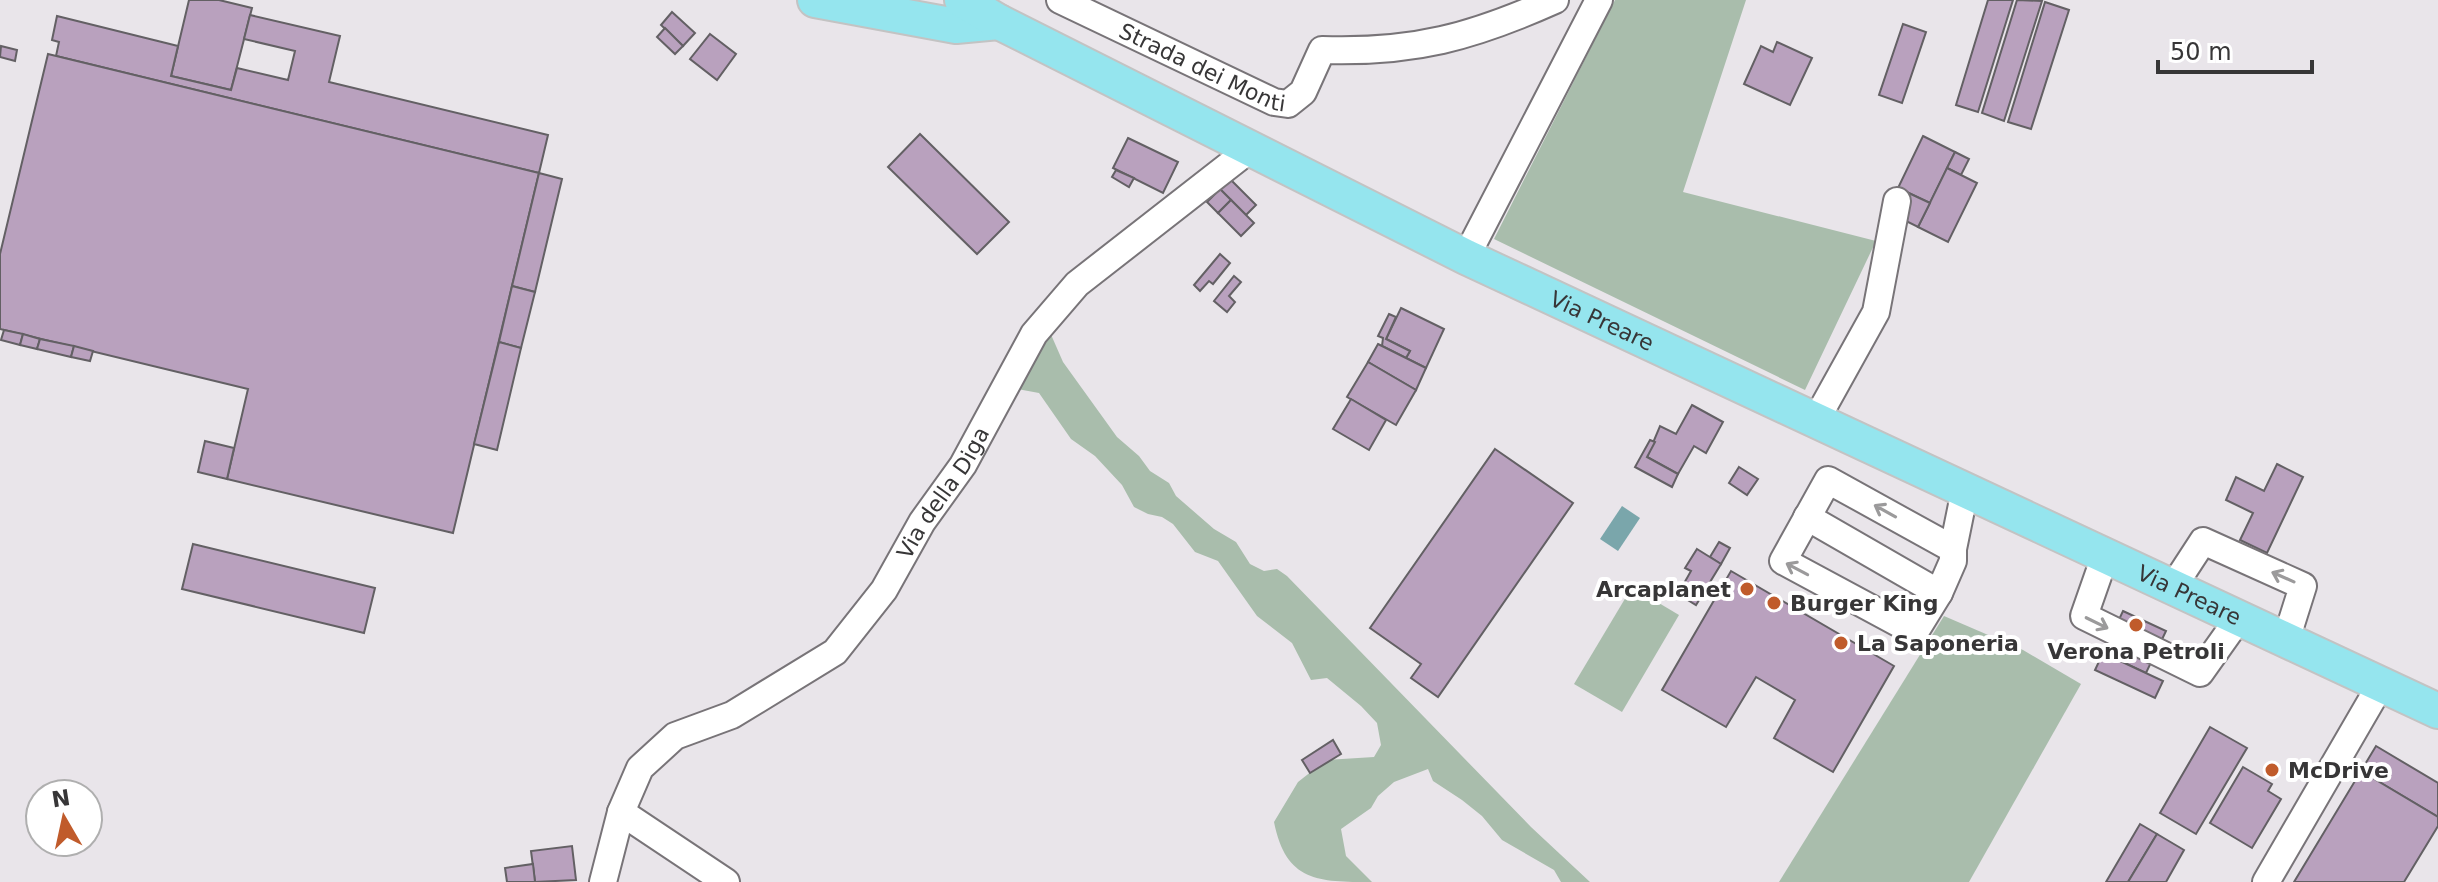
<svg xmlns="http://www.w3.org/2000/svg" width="2438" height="882" font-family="'DejaVu Sans',sans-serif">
<rect width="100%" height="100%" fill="#e9e5ea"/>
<g fill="#a9bdac">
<path d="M1615 0H1746L1683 192 1876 241 1805 390 1494 239Z"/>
<path d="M1049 330 1063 362 1117 437 1139 456 1150 471 1169 483 1176 496 1214 529 1236 542 1250 564 1264 571 1277 569 1287 576 1531 827 1590 882H1561L1554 870 1502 840 1482 816 1462 800 1433 781 1428 769 1394 782 1378 796 1371 808 1341 829 1346 856 1372 882C1318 882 1286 882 1274 822L1298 782 1326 760 1374 757 1381 745 1377 723 1361 706 1327 678 1311 680 1292 643 1257 616 1218 561 1195 552 1173 524 1162 517 1148 514 1134 507 1122 485 1095 456 1071 439 1039 393 1012 388Z"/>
<path d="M1632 587 1679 615 1622 712 1574 684Z"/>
<path d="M1944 616 2023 650 2081 684 1969 882H1779Z"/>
</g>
<path fill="#7aa6ab" d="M1622 506 1640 518 1618 551 1600 539Z"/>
<g fill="#b9a1be" stroke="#636064" stroke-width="2">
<path d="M189 0H219L252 8 231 90 171 76Z"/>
<path d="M1988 0H2013L1978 112 1956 105Z"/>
<path d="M2017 0 2042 1 2004 121 1982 113Z"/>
<path d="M2045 2 2069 10 2031 129 2008 122Z"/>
<path d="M672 12 695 33 683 46 661 25Z"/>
<path d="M250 15 340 36 329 82 548 135 539 173 56 56 59 42 52 40 57 16 178 46 171 76 231 90 237 68 288 80 295 51 244 39Z"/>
<path d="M1903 24 1926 32 1902 103 1879 95Z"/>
<path d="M665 28 683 46 675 54 657 37Z"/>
<path d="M710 34 736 54 717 80 690 59Z"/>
<path d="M1777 42 1812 58 1790 105 1744 84 1761 46 1773 52Z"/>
<path d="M1 46 17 50 15 61 0 57Z"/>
<path d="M48 54 539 173 453 533 227 479 248 389 0 329V254Z"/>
<path d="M920 134 1009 222 977 254 888 167Z"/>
<path d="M1923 136 1955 152 1930 203 1898 188Z"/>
<path d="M1128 138 1178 162 1163 193 1113 168Z"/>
<path d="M1955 152 1969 159 1961 175 1947 168Z"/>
<path d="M1947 168 1977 183 1948 242 1918 227Z"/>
<path d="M1116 170 1134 178 1129 187 1112 177Z"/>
<path d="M539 173 562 179 535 292 512 286Z"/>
<path d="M1230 179 1256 205 1246 215 1220 189Z"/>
<path d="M1898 188 1930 203 1918 227 1896 216 1893 198Z"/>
<path d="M1220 189 1231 200 1218 213 1207 202Z"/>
<path d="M1231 200 1254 223 1241 236 1218 213Z"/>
<path d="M1220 254 1230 263 1213 284 1209 281 1200 291 1194 285Z"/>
<path d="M1234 276 1241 282 1229 296 1235 302 1227 312 1214 301Z"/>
<path d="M512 286 535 292 521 348 499 342Z"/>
<path d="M1401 308 1444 329 1426 368 1406 358 1410 351 1386 339Z"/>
<path d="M1389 314 1396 317 1386 339 1410 351 1406 358 1382 346 1383 338 1378 336Z"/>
<path d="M4 330 23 334 20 345 1 340Z"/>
<path d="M23 334 40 339 37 349 20 345Z"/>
<path d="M40 339 74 346 71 357 37 349Z"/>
<path d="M499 342 521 348 497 450 474 444Z"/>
<path d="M1378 344 1426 368 1416 390 1368 362Z"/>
<path d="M74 346 93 351 90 361 71 357Z"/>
<path d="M1368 362 1416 390 1396 425 1347 397Z"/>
<path d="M1351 399 1386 420 1369 450 1333 429Z"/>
<path d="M1692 405 1723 422 1706 453 1694 446 1678 474 1647 457 1660 426 1676 434Z"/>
<path d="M1650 440 1655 442 1647 457 1678 474 1672 487 1635 467Z"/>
<path d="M205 441 234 448 227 479 198 472Z"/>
<path d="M1495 449 1573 503 1438 697 1411 678 1421 664 1370 628Z"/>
<path d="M2277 464 2303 477 2267 553 2240 540 2253 513 2226 500 2236 477 2264 491Z"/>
<path d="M1739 467 1758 479 1747 495 1729 483Z"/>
<path d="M1719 542 1730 548 1721 564 1710 557Z"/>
<path d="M193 544 375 588 364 633 182 589Z"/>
<path d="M1697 549 1721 564 1696 605 1678 594 1691 571 1685 568Z"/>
<path d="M1731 571 1894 666 1833 772 1774 738 1795 700 1756 677 1726 727 1662 690Z"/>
<path d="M2123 611 2166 631 2146 673 2103 653Z"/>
<path d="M2103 653 2163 681 2155 698 2095 670Z"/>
<path d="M2210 727 2247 748 2196 834 2160 813Z"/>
<path d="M1333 740 1341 754 1310 773 1302 760Z"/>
<path d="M2376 746 2438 783V817L2361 771Z"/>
<path d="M2243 767 2272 784 2268 791 2281 799 2252 848 2210 823Z"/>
<path d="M2361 771 2438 817V826L2404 882H2294Z"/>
<path d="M2140 824 2157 834 2128 882H2106Z"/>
<path d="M2157 834 2184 850 2166 882H2128Z"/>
<path d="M572 846 576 880 535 882 531 851Z"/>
<path d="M533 864 535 882H507L505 868Z"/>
</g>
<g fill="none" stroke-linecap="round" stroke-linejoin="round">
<g stroke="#787478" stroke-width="30">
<g id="minor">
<path id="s1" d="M1060 0 1274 102 1288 104 1303 92 1322 50C1414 53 1472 37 1555 0"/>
<path d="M1466 257 1599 0"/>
<path d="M1816 420 1876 312 1897 201"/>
<path d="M1807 517 1939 593"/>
<path d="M1953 549 1828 480 1783 561 1915 632 1939 593 1953 561V549L1965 490"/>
<path d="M2105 556 2084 616 2200 673 2239 618"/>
<path d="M2173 587 2203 541 2303 586 2286 640"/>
<path d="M621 812 726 882"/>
<path id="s2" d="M603 882 621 812 640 768 675 736 732 715 835 652 884 590 922 522 963 465 1034 334 1077 284 1250 149"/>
<path d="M2266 882 2381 684"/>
</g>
</g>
<g stroke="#c3c3c3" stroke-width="38">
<g id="major">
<path d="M815 0 956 26 999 22"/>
<path id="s3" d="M962 0 999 22 1466 257 2438 711"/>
</g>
</g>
<use href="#minor" stroke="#fff" stroke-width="26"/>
<use href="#major" stroke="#95e5ee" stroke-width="34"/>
</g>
<defs><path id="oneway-shaft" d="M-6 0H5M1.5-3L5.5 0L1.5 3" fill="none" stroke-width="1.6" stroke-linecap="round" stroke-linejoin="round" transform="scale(2)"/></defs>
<g stroke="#9b9a9b">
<use href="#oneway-shaft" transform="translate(1885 511) rotate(-151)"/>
<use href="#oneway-shaft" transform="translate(1797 569) rotate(-152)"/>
<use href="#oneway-shaft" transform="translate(2283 577) rotate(-156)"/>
<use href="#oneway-shaft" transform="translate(2097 623) rotate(26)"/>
</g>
<g fill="#c05b2b" stroke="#fff" stroke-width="3">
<circle cx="1747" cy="589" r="8"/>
<circle cx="1774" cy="603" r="8"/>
<circle cx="2136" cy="625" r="8"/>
<circle cx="1841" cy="643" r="8"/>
<circle cx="2272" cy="770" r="8"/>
</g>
<g text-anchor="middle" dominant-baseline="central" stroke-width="8" stroke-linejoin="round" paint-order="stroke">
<g font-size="22" fill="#373637" stroke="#fff">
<text stroke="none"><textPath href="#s1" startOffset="158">Strada dei Monti</textPath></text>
<text stroke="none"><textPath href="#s3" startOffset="716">Via Preare</textPath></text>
<text stroke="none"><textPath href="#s2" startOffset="542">Via della Diga</textPath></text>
<text stroke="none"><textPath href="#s3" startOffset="1364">Via Preare</textPath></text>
</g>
<g font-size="22" font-weight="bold" fill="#373637" stroke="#fff" text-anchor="start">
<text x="1731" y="589" text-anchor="end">Arcaplanet</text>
<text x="1790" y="603">Burger King</text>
<text x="1857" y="643">La Saponeria</text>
<text x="2136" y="651" text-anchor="middle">Verona Petroli</text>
<text x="2288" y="770">McDrive</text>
</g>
</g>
<g transform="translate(64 818) rotate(351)"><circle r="38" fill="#ffffff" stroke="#afafaf" stroke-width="2"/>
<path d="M0-6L14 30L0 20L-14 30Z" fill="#c05b2b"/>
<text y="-12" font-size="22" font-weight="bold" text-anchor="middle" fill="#373637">N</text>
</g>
<path d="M2158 60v12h154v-12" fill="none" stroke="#373637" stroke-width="4"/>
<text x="2170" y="60" font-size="24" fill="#373637" stroke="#ffffff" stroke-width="6" paint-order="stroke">50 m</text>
</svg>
